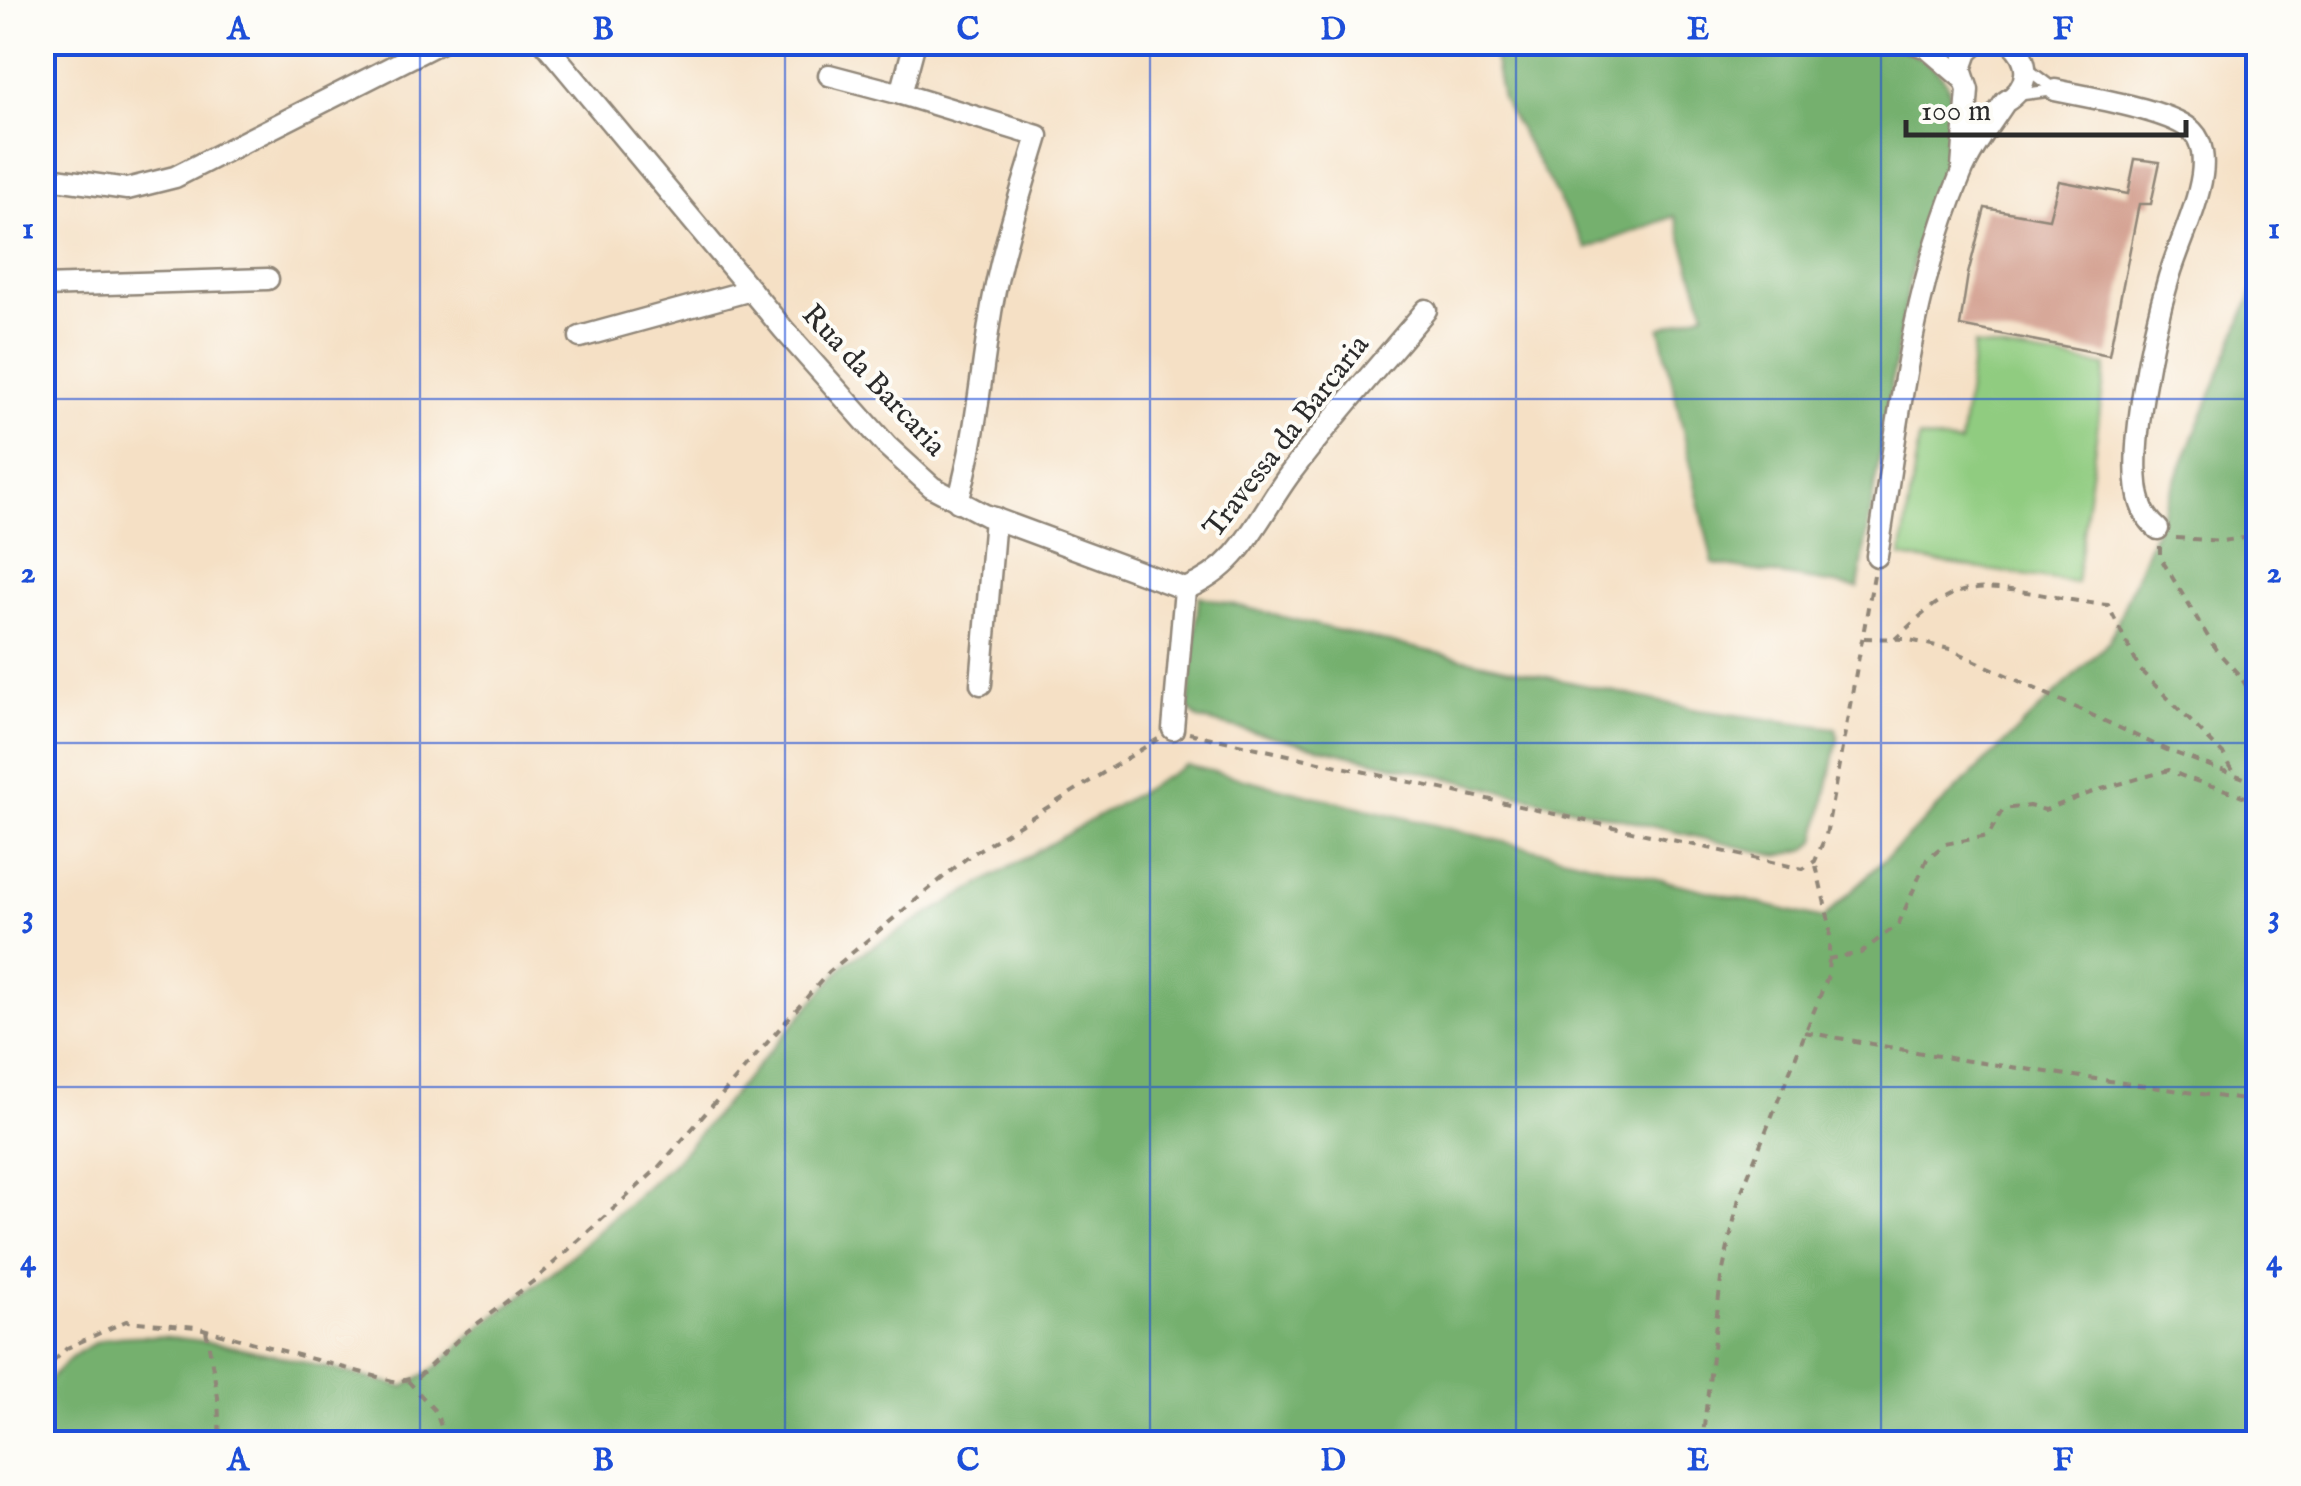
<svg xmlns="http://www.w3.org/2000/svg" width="2301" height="1486" font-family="'IM FELL English',serif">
<rect width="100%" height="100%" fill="#fdfcf7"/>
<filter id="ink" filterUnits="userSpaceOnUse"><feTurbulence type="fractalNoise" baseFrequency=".01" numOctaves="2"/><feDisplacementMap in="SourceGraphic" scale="20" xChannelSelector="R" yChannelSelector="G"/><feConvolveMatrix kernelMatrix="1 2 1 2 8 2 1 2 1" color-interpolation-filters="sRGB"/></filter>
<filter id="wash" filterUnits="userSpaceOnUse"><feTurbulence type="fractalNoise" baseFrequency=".0048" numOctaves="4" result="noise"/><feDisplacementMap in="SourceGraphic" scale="40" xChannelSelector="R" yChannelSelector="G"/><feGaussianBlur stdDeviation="2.25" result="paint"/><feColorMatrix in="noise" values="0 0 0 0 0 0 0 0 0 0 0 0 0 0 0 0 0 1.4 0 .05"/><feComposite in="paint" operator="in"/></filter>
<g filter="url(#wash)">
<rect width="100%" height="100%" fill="#f5e0c5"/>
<path fill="#90cc80" stroke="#5e7c56" stroke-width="2.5" d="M1974 345 2106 366 2076 583 1901 557 1919 438 1960 444Z"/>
<g fill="#74b06e" stroke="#506e4c" stroke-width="2.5">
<path d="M1504 43H1884C1908 50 1941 64 1949 89 1966 145 1925 205 1914 258 1892 367 1877 479 1858 588L1713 564 1660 328 1705 312 1675 216 1587 249 1502 99 1493 51Z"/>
<path d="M2258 280V1443L43 1444V1388C58 1369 72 1354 95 1343 154 1316 335 1371 404 1387L438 1366 485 1323 555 1270 676 1160 848 961 1186 765 1823 919 2109 642Z"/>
<path d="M1199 596 1356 635 1698 710 1836 728 1838 740 1816 841 1807 849 1778 856 1198 719 1188 708Z"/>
</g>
<g id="blocks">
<path fill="#d09988" d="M2135 159 2160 162 2151 204H2139L2109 355 1960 326 1968 274 1985 208 2049 219 2059 181 2128 194Z"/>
</g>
</g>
<g filter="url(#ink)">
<use href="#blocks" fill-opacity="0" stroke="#908678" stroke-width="2.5"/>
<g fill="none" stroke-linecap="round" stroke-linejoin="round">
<g stroke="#908678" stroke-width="15">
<g id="service">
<path d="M2026 68 2055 90"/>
<path d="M2016 95 2055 90"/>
</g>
</g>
<g stroke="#908678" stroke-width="25">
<g id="minor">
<path d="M544 42 784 330 887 446 932 487 985 515 1185 589"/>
<path d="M915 42 901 94 1038 136C1021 192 1002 249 992 306 981 372 976 438 958 502"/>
<path d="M1911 42 1927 48 1962 78"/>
<path d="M829 75 901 94"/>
<path d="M2055 90C2086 97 2173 110 2193 132 2203 142 2204 161 2202 175 2197 209 2179 244 2169 277 2154 327 2125 457 2141 504 2144 514 2150 522 2158 529"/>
<path d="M1962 168 1968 90 1961 69 1967 52 1978 42"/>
<path d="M42 177 127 189 175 177 441 42"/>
<path d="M42 286 268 279"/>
<path d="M580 337 751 290"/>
<path d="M1877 556C1898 427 1910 295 1961 174 1971 149 1990 125 2005 102 2030 88 2032 60 2010 42"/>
<path d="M1185 589C1242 567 1258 516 1292 471 1334 415 1382 363 1426 310"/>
<path d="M981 684 995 518"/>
<path d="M1173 729 1185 589"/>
</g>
</g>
<g stroke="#908678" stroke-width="4" stroke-dasharray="8 8" stroke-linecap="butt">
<path d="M2176 538 2222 541 2258 536"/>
<path d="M2160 546V557L2216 650 2241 677 2258 707"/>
<path d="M1864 638 1905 639 1950 649 2169 751 2258 783"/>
<path d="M1895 639C1912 624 1930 605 1951 595 1991 577 2062 602 2108 605L2140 670 2224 755 2236 776"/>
<path d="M1189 733 1803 869 1815 861 1826 835 1874 575"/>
<path d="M1828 959 1861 953 1899 923 1927 859 1945 844 1988 836 2003 809 2029 806 2045 810 2098 790 2169 770C2198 785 2230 788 2258 803"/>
<path d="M1805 1032 1955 1059 2258 1102"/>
<path d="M206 1330 218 1397 220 1444"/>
<path d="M42 1373 67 1348 126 1321 196 1327 396 1382 418 1377 465 1333 535 1280 656 1170 829 972 969 856 1158 739"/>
<path d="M408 1381 436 1412 447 1444"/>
<path d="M1702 1444 1721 1279 1739 1198 1828 976 1830 926 1815 861"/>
</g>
<use href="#service" stroke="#fff" stroke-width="10"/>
<use href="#minor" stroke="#fff" stroke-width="20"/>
</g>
</g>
<path fill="none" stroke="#1d4ed8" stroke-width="2.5" stroke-opacity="0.55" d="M420 42V1444M785 42V1444M1150 42V1444M1516 42V1444M1881 42V1444M42 399H2258M42 743H2258M42 1087H2258"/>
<g text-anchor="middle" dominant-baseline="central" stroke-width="8" stroke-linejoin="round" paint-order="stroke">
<g font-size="30" fill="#2b2b2b" stroke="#fdfcf7">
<text transform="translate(873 381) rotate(47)">Rua da Barcaria</text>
<text transform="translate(1287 437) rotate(-52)">Travessa da Barcaria</text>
</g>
</g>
<rect width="2301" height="1486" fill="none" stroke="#fdfcf7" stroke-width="110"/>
<path d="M1906 120v15h280v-15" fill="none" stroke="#2b2b2b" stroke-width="5"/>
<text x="1921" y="120" font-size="30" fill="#2b2b2b" stroke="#fdfcf7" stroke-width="8" paint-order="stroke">100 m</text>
<rect x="55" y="55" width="2191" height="1376" fill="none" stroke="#1d4ed8" stroke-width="4"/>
<g font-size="32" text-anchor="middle" font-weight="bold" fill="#1d4ed8">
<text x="238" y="39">A</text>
<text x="603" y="39">B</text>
<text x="968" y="39">C</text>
<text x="1333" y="39">D</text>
<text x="1698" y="39">E</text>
<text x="2063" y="39">F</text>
<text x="28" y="238">1</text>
<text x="2274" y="238">1</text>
<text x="28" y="582">2</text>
<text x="2274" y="582">2</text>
<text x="28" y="926">3</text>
<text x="2274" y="926">3</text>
<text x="28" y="1270">4</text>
<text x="2274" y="1270">4</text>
<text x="238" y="1470">A</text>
<text x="603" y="1470">B</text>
<text x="968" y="1470">C</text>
<text x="1333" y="1470">D</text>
<text x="1698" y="1470">E</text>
<text x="2063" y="1470">F</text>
</g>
</svg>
